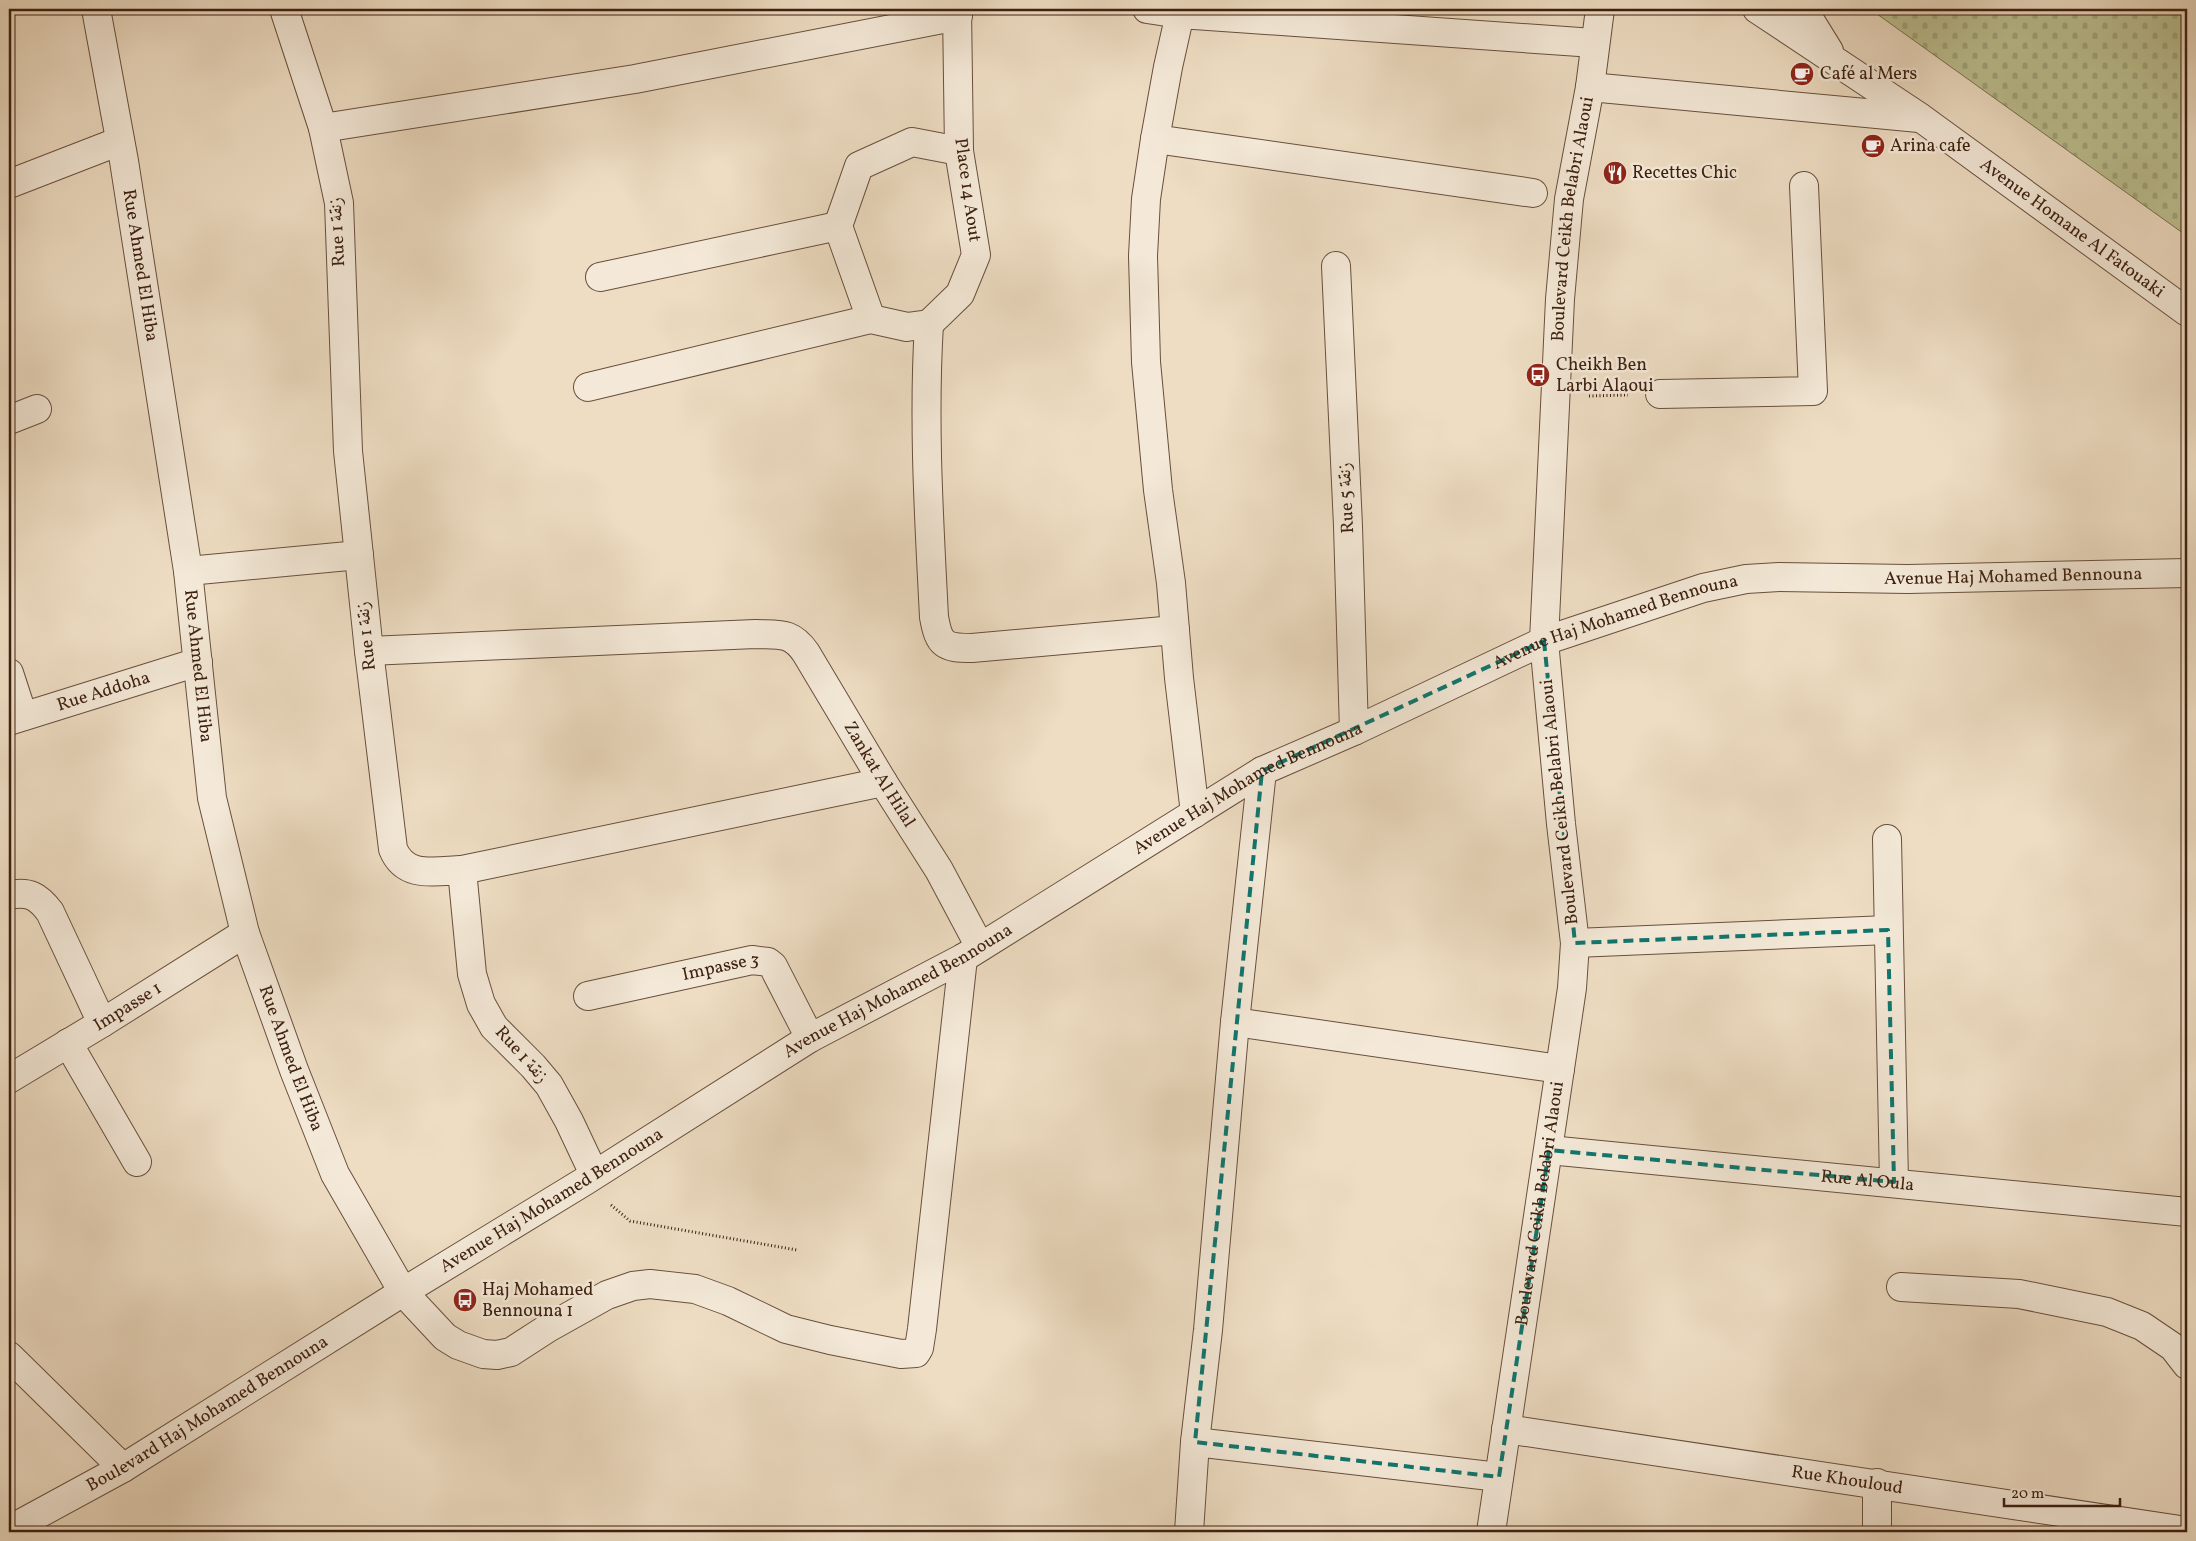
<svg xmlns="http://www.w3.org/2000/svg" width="2196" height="1541" font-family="Vollkorn,Amiri,serif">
<defs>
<pattern id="cemetery-stones" width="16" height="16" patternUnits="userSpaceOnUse" patternTransform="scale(1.25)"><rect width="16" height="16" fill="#bcc091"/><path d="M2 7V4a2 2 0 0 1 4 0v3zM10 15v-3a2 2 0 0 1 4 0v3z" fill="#a2a57c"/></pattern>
</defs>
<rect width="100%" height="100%" fill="#eeddc3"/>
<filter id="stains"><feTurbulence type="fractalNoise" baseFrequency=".004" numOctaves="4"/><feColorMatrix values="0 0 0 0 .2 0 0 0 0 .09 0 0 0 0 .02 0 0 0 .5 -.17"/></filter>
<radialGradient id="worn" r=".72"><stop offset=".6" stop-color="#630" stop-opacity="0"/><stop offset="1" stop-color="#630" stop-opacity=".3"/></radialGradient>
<path fill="url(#cemetery-stones)" stroke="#7c7050" d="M1870 9H2187V236Z"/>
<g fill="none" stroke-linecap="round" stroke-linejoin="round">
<g stroke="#694f3d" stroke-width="30">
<g id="minor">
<path id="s1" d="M96 9 124 161 188 571 212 798 245 933 294 1070 335 1174 403 1292 445 1337 458 1345 483 1354 497 1355 511 1352 548 1328 607 1295 633 1286 650 1284 695 1289 728 1301 786 1329 830 1340 901 1354 916 1353 919 1348 922 1329 963 958"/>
<path d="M284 9 323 128 339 203 348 451 369 651 393 849C405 879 435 871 462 870L472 974 481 1004 494 1027 533 1066 549 1085 569 1121 594 1174"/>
<path d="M1147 9 1180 14 1594 43"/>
<path d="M1181 9 1168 67 1155 139 1146 199 1143 256 1146 362 1158 490 1171 583 1179 678 1195 813"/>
<path id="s2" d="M1757 9 1921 118 2187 312"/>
<path d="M1803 9 1829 51"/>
<path d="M1590 87 1919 118"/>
<path d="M323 128 635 79 958 16"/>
<path d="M1155 139 1533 193"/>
<path d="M9 184 120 141"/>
<path d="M1336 266 1348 526 1354 731"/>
<path d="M600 277 838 226"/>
<path d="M871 319 838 226 859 166 912 142 959 151"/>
<path d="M929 324C923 422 929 519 934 617 939 645 944 648 972 648L1175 630"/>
<path d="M929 324 960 294 976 255 959 151 957 9"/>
<path d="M588 387 871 319 907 327 929 324"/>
<path d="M1660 394 1813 391 1804 186"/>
<path d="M9 420 37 409"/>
<path d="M188 571 359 555"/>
<path id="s3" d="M369 651 755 634C779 635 791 631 806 653L883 782 939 870 980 947"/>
<path d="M9 673 23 716"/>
<path id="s4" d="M9 721 198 662"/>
<path d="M1887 839 1894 1182"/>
<path d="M462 870 883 782"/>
<path d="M9 895C29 891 38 896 50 912L102 1023"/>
<path d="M1575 943 1888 930"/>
<path id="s5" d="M588 996 752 960 768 962 773 966 810 1038"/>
<path d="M1235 1022 1560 1069"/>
<path d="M68 1043 137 1162"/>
<path id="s6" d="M9 1079 102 1023 245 933"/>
<path id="s7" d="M1549 1150 2187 1212"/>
<path d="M1901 1287 2019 1294 2107 1312 2142 1326 2173 1347 2187 1365"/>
<path d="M9 1356 123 1468"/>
<path id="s8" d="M1506 1429 2187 1531"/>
<path d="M1195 1442 1499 1477"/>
<path id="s9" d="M9 1530 123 1468 403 1292 585 1181 810 1038 963 958 1262 771 1354 731 1544 641 1703 588 1746 579 1779 577 1908 579 2187 573"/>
<path d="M1189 1532 1195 1442 1208 1330 1235 1022 1262 771"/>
<path id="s10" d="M1491 1532 1572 988 1575 943 1561 824 1544 641 1560 299 1569 199 1590 87 1600 9"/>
<path d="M1877 1532V1483"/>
</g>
</g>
<g stroke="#3d2010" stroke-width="3" stroke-dasharray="1 2.5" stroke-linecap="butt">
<path d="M1589 396 1628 395"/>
<path d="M611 1205 630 1221 797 1250"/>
</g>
<use href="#minor" stroke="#f4e9d8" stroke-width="28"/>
</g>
<path fill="none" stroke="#0f766e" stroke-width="4" stroke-dasharray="10 6" stroke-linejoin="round" d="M1544 641 1575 943 1888 930 1894 1182 1549 1150 1499 1477 1195 1442 1262 771Z"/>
<defs>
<g id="cafe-disc" transform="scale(1.25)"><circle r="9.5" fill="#8f2418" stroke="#f4e9d8"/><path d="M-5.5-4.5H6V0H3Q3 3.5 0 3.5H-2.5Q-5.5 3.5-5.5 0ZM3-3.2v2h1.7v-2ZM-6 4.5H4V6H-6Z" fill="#fff"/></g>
<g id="restaurant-disc" transform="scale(1.25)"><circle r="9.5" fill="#8f2418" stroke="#f4e9d8"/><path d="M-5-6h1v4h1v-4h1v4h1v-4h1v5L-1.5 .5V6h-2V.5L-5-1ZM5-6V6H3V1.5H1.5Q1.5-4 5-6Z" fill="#fff"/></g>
<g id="bus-disc" transform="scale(1.25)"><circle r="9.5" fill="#8f2418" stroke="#f4e9d8"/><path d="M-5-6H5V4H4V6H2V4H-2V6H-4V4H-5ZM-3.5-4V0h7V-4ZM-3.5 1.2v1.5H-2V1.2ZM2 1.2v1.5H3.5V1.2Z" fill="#fff"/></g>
</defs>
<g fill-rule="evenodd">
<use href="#cafe-disc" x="1802" y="74"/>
<use href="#cafe-disc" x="1873" y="146"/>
<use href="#restaurant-disc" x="1615" y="173"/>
<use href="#bus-disc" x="1538" y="375"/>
<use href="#bus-disc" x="465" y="1300"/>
</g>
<g text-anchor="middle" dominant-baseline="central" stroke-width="5" stroke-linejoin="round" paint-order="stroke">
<g font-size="18" fill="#3d2010" stroke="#f4e9d8" text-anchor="start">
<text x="1820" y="74">Café al Mers</text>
<text x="1890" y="146">Arina cafe</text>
<text x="1632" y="173">Recettes Chic</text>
<text x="1556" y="365">Cheikh Ben<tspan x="1556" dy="21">Larbi Alaoui</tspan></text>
<text x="482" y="1290">Haj Mohamed<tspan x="482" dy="21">Bennouna 1</tspan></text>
</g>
<g font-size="18" fill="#3d2010" stroke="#f4e9d8">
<text transform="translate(967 190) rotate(82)">Place 14 Aout</text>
<text stroke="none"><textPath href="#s10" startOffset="1322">Boulevard Ceikh Belabri Alaoui</textPath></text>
<text stroke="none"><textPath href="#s2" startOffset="384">Avenue Homane Al Fatouaki</textPath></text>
<text transform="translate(338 232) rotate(-93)">Rue 1 زنقة</text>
<text stroke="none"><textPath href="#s1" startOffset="260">Rue Ahmed El Hiba</textPath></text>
<text transform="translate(1347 498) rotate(-93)">Rue 5 زنقة</text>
<text stroke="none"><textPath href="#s9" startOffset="2255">Avenue Haj Mohamed Bennouna</textPath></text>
<text stroke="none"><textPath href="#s9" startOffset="1850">Avenue Haj Mohamed Bennouna</textPath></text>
<text transform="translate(367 636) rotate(-96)">Rue 1 زنقة</text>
<text stroke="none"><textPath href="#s1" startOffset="665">Rue Ahmed El Hiba</textPath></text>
<text stroke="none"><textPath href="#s4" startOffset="99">Rue Addoha</textPath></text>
<text stroke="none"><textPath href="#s3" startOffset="586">Zankat Al Hilal</textPath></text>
<text stroke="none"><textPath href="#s9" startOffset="1445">Avenue Haj Mohamed Bennouna</textPath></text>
<text transform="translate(1560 802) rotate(-96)">Boulevard Ceikh Belabri Alaoui</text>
<text stroke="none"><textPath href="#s5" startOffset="136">Impasse 3</textPath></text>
<text stroke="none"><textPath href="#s9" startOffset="1040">Avenue Haj Mohamed Bennouna</textPath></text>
<text stroke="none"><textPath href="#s6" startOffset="139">Impasse 1</textPath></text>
<text transform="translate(521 1055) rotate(48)">Rue 1 زنقة</text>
<text stroke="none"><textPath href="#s1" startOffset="1070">Rue Ahmed El Hiba</textPath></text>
<text stroke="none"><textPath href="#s7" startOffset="320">Rue Al Oula</textPath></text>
<text stroke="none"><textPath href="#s9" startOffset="635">Avenue Haj Mohamed Bennouna</textPath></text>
<text stroke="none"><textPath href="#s10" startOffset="332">Boulevard Ceikh Belabri Alaoui</textPath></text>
<text stroke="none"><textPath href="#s9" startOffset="230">Boulevard Haj Mohamed Bennouna</textPath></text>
<text stroke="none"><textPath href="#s8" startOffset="345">Rue Khouloud</textPath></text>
</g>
</g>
<rect width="2196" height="1541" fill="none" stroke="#eeddc3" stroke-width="30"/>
<rect x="10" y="10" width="2176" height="1521" fill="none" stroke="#3d2010" stroke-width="2.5"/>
<rect x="15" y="15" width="2166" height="1511" fill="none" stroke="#3d2010"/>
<path d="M2004 1498v8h116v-8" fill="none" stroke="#3d2010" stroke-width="2.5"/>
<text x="2011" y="1498" font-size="15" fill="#3d2010" stroke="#f4e9d8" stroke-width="4" paint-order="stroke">20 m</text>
<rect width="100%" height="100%" filter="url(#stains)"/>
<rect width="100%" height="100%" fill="url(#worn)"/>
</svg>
